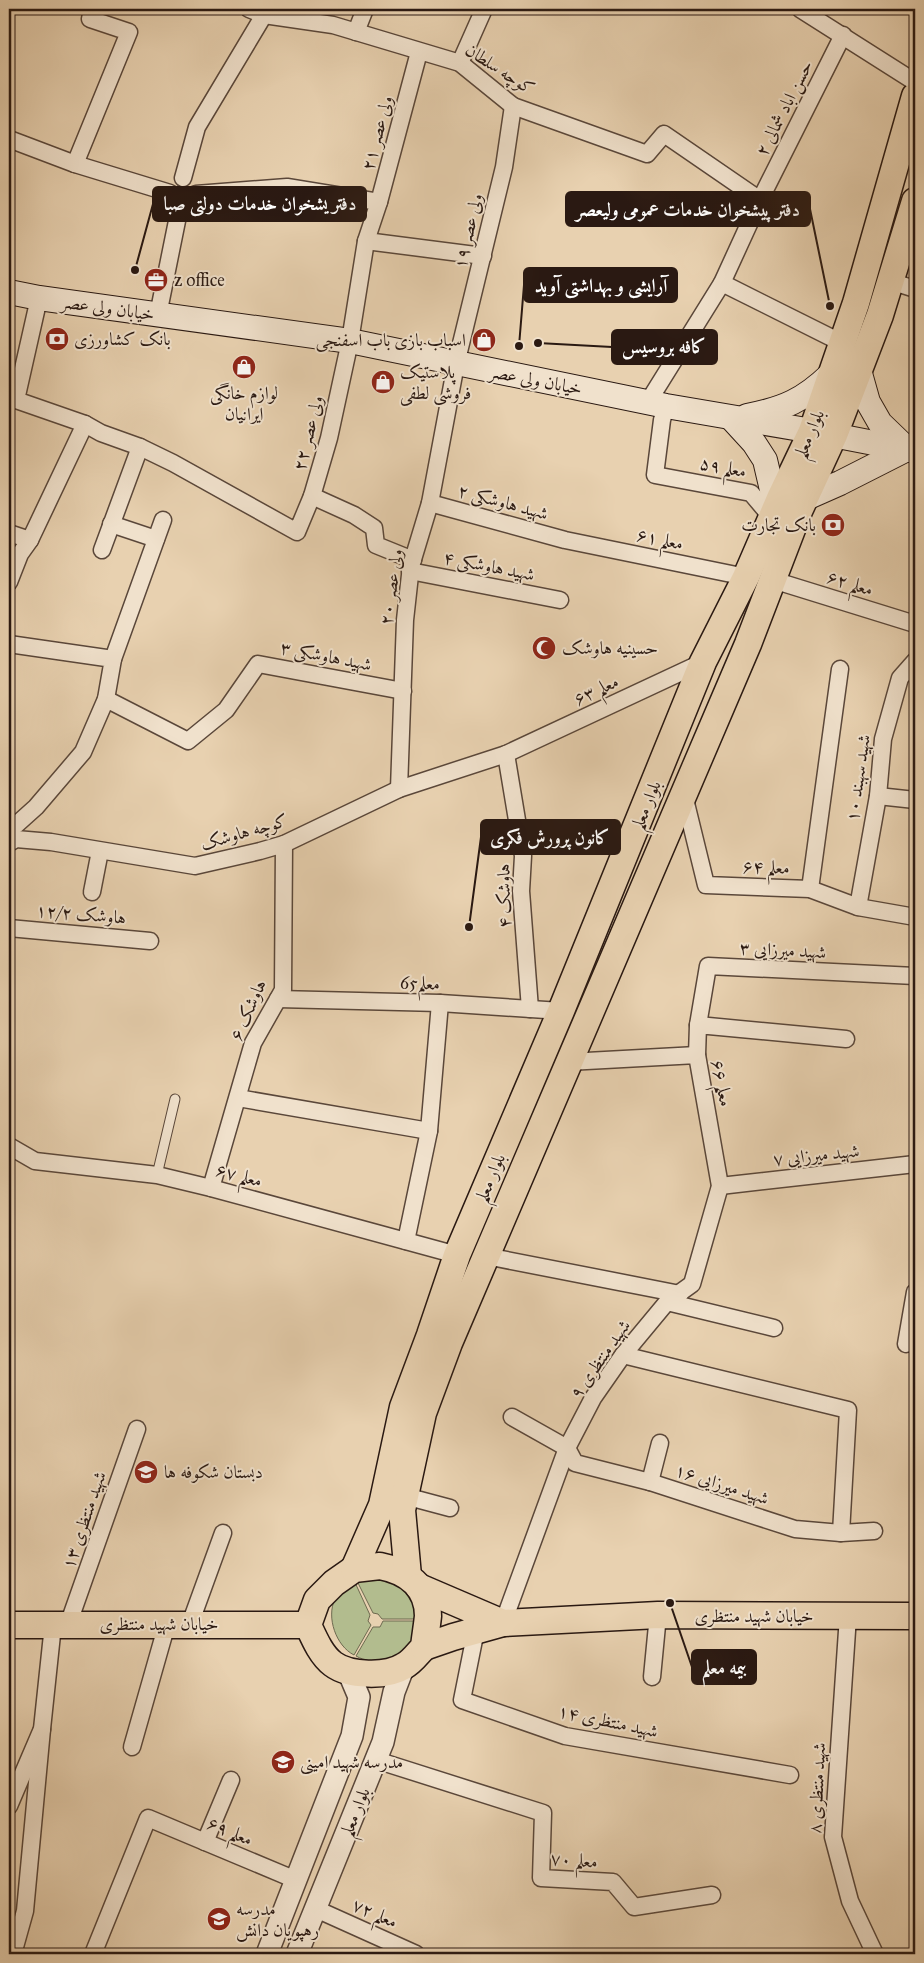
<svg xmlns="http://www.w3.org/2000/svg" width="924" height="1963" font-family="'IM FELL Great Primer',Amiri,serif">
<rect width="100%" height="100%" fill="#e8d1b0"/>
<filter id="stains"><feTurbulence type="fractalNoise" baseFrequency=".004" numOctaves="4"/><feColorMatrix values="0 0 0 0 .2 0 0 0 0 .09 0 0 0 0 .02 0 0 0 .5 -.17"/></filter>
<radialGradient id="worn" r=".72"><stop offset=".6" stop-color="#630" stop-opacity="0"/><stop offset="1" stop-color="#630" stop-opacity=".3"/></radialGradient>
<g fill="#b2bc8e" stroke="#6e6a50">
<path d="M395 1570 425 1619H382L378 1614 373 1613 354 1575Z"/>
<path d="M352 1576 370 1615 368 1621 371 1625 354 1655C336 1646 326 1617 335 1599 339 1591 346 1583 352 1576Z"/>
<path d="M383 1621H425L406 1654C388 1660 374 1666 356 1656L373 1627H380Z"/>
</g>
<g fill="none" stroke-linecap="round" stroke-linejoin="round">
<g stroke="#5a473a" stroke-width="11">
<path id="service" d="M157 1175 175 1099"/>
</g>
<g stroke="#5a473a" stroke-width="19">
<g id="minor">
<path d="M249 9 264 15 333 25 460 63 513 106 647 154 664 134 760 200"/>
<path d="M800 9 915 82"/>
<path d="M356 32 365 9"/>
<path d="M460 63 484 9"/>
<path d="M9 139 75 164 170 193"/>
<path d="M75 164 129 32 90 19 92 9"/>
<path d="M183 178 197 127 264 15"/>
<path d="M196 194 287 187 379 202"/>
<path d="M366 241 483 256"/>
<path d="M890 281 915 289"/>
<path d="M722 283 842 343"/>
<path d="M39 298 16 400 85 424 101 433 140 447 173 463 297 532 312 496 329 438 350 341 366 241 379 202 419 52"/>
<path d="M158 315 179 211"/>
<path d="M648 402 722 283 760 200 843 35"/>
<path d="M666 406 662 420 655 475 751 493 772 518"/>
<path d="M312 496 354 515 374 528 376 545 413 560"/>
<path d="M430 503 565 540 746 577"/>
<path d="M111 524 156 539"/>
<path d="M9 533 30 540"/>
<path d="M102 550 140 447"/>
<path d="M410 571 560 600"/>
<path d="M773 580 915 624"/>
<path d="M9 582 20 554 30 540 85 424"/>
<path d="M9 644 113 659 106 699 83 752 36 807 16 825"/>
<path d="M113 659 163 520"/>
<path d="M106 699 188 741 226 710 258 664 403 691"/>
<path d="M506 754 523 856 521 891 530 1009"/>
<path d="M399 789 405 620 411 566 430 503 456 364 504 167 513 106"/>
<path d="M684 795 706 885 810 889 858 907 915 917"/>
<path d="M878 796 915 800"/>
<path d="M9 843 16 839 51 842 195 866 260 851 284 844 399 789 506 754 703 662"/>
<path d="M810 889 840 669"/>
<path d="M92 892 100 851"/>
<path d="M858 907 878 796 883 739 900 678 915 661"/>
<path d="M9 928 150 941"/>
<path d="M278 999 440 1003 561 1011"/>
<path d="M698 1025 708 966 915 976"/>
<path d="M697 1055 698 1025 846 1039"/>
<path d="M238 1098 429 1131"/>
<path d="M9 1146 35 1161 157 1175 211 1188 457 1255"/>
<path d="M720 1186 915 1164"/>
<path d="M211 1188 253 1043 283 990 284 844"/>
<path d="M406 1241 429 1131 440 1003"/>
<path d="M486 1256 680 1294"/>
<path d="M667 1302 774 1328"/>
<path d="M906 1344 915 1292"/>
<path d="M623 1355 848 1410 841 1533"/>
<path d="M512 1417 567 1448 575 1463 650 1482 795 1529 841 1533 874 1531"/>
<path d="M650 1482 660 1443"/>
<path d="M405 1496 450 1508"/>
<path d="M848 1616 833 1837 850 1901 875 1954"/>
<path d="M503 1623 567 1448 593 1398 623 1355 667 1302 692 1284 720 1186 697 1055 568 1062"/>
<path d="M190 1624 223 1533"/>
<path d="M68 1625 137 1429"/>
<path d="M476 1630 462 1700 565 1736 790 1775"/>
<path d="M652 1677 658 1615"/>
<path d="M132 1747 167 1624"/>
<path d="M376 1760 543 1813 541 1878 613 1882 634 1907 712 1895"/>
<path d="M9 1806 42 1729 53 1625"/>
<path d="M205 1842 231 1780"/>
<path d="M316 1909 416 1954"/>
<path d="M13 1954 25 1911 42 1729"/>
<path d="M93 1954 148 1818 296 1880"/>
</g>
</g>
<g stroke="#5a473a" stroke-width="24">
<g id="tertiary">
<path d="M267 1954 352 1736 359 1697 348 1671"/>
<path d="M297 1954 383 1742 394 1692 404 1666"/>
</g>
</g>
<g stroke="#2a1912" stroke-width="26">
<g id="secondary">
<path d="M9 292 39 298 350 341 666 406 812 431 915 451"/>
<path d="M747 416C784 409 804 400 831 374"/>
<path d="M732 419 754 443 765 460 776 507"/>
<path d="M806 498 840 483 907 449 880 423 868 402 859 370"/>
</g>
</g>
<g stroke="#2a1912" stroke-width="29">
<g id="primary">
<path d="M380 1566C406 1571 428 1586 428 1616 427 1626 425 1637 424 1647 418 1653 412 1662 404 1666 387 1677 349 1676 333 1664 321 1655 314 1638 308 1625L317 1600 334 1583 354 1569Z"/>
<path d="M354 1569 382 1505 403 1407 430 1335 457 1255 561 1011 703 662 746 577 781 496 812 431 856 303 915 96"/>
<path d="M408 1576 402 1510 423 1413 449 1343 748 644 799 511 834 435 880 315 915 201"/>
<path d="M419 1587 503 1623 453 1637 424 1647"/>
<path d="M503 1623 658 1615 915 1616"/>
<path d="M9 1625H308"/>
</g>
</g>
<use href="#service" stroke="#f0e1cc" stroke-width="9"/>
<use href="#minor" stroke="#f0e1cc" stroke-width="16"/>
<use href="#tertiary" stroke="#f0e1cc" stroke-width="21"/>
<use href="#secondary" stroke="#f0e1cc" stroke-width="24"/>
<use href="#primary" stroke="#e8d1b0" stroke-width="26"/>
</g>
<defs>
<g id="office-disc" transform="scale(1.25)"><circle r="9.5" fill="#8f2418" stroke="#f0e1cc"/><path d="M-6-3h4V-5.5h4V-3h4V5H-6ZM-1-4.5V-3h2v-1.5ZM-6 0V1H6V0Z" fill="#fff"/></g>
<g id="bank-disc" transform="scale(1.25)"><circle r="9.5" fill="#8f2418" stroke="#f0e1cc"/><path d="M-6-4H6V4H-6ZM0-2.3a2.3 2.3 0 1 0 0 4.6a2.3 2.3 0 1 0 0-4.6Z" fill="#fff"/></g>
<g id="shop-disc" transform="scale(1.25)"><circle r="9.5" fill="#8f2418" stroke="#f0e1cc"/><path d="M-5-2.5h2.3a2.7 3.5 0 0 1 5.4 0H5L5.5 6h-11ZM-1.5-2.5h3a1.5 2.3 0 0 0-3 0Z" fill="#fff"/></g>
<g id="mosque-disc" transform="scale(1.25)"><circle r="9.5" fill="#8f2418" stroke="#f0e1cc"/><path d="M3.5-4.9A6 6 0 1 0 3.5 4.9A5 5 0 1 1 3.5-4.9Z" fill="#fff"/></g>
<g id="school-disc" transform="scale(1.25)"><circle r="9.5" fill="#8f2418" stroke="#f0e1cc"/><path d="M0-5L7-2L0 1L-7-2ZM-4 1L0 2.5L4 1V4Q0 6-4 4Z" fill="#fff"/></g>
</defs>
<g fill-rule="evenodd">
<use href="#office-disc" x="156" y="280"/>
<use href="#bank-disc" x="57" y="339"/>
<use href="#shop-disc" x="484" y="340"/>
<use href="#shop-disc" x="244" y="367"/>
<use href="#shop-disc" x="383" y="382"/>
<use href="#bank-disc" x="833" y="525"/>
<use href="#mosque-disc" x="544" y="648"/>
<use href="#school-disc" x="146" y="1472"/>
<use href="#school-disc" x="283" y="1762"/>
<use href="#school-disc" x="219" y="1919"/>
</g>
<g text-anchor="middle" dominant-baseline="central" stroke-width="4" stroke-linejoin="round" paint-order="stroke">
<g font-size="18" fill="#2a1912" stroke="#f0e1cc">
<text transform="translate(500 69) rotate(33)">کوچه سلطان</text>
<text transform="translate(784 108) rotate(-63)">حسن اباد شمالی ۲</text>
<text transform="translate(377 133) rotate(-75)">ولی عصر ۲۱</text>
<text transform="translate(468 231) rotate(-77)">ولی عصر ۱۹</text>
<text transform="translate(108 308) rotate(8)">خیابان ولی عصر</text>
<text transform="translate(536 380) rotate(11)">خیابان ولی عصر</text>
<text transform="translate(308 433) rotate(-76)">ولی عصر ۲۲</text>
<text transform="translate(809 434) rotate(-67)">بلوار معلم</text>
<text transform="translate(723 467) rotate(11)">معلم ۵۹</text>
<text transform="translate(503 502) rotate(15)">شهید هاوشکی ۲</text>
<text transform="translate(660 539) rotate(12)">معلم ۶۱</text>
<text transform="translate(489 566) rotate(11)">شهید هاوشکی ۴</text>
<text transform="translate(850 583) rotate(17)">معلم ۶۲</text>
<text transform="translate(391 587) rotate(-82)">ولی عصر ۲۰</text>
<text transform="translate(326 656) rotate(11)">شهید هاوشکی ۳</text>
<text transform="translate(596 690) rotate(-25)">معلم ۶۳</text>
<text transform="translate(858 778) rotate(-82)">شهید سهبند ۱۰</text>
<text transform="translate(646 805) rotate(-68)">بلوار معلم</text>
<text transform="translate(244 832) rotate(-16)">کوچه هاوشک</text>
<text transform="translate(766 867) rotate(2)">معلم ۶۴</text>
<text transform="translate(504 896) rotate(-91)">هاوشک ۴</text>
<text transform="translate(81 914) rotate(5)">هاوشک ۱۲/۲</text>
<text transform="translate(783 950) rotate(3)">شهید میرزایی ۳</text>
<text transform="translate(420 983) rotate(2)">معلم65</text>
<text transform="translate(248 1010) rotate(-66)">هاوشک ۶</text>
<text transform="translate(722 1083) rotate(79)">معلم ۶۶</text>
<text transform="translate(816 1155) rotate(-6)">شهید میرزایی ۷</text>
<text transform="translate(239 1175) rotate(15)">معلم ۶۷</text>
<text transform="translate(490 1178) rotate(-67)">بلوار معلم</text>
<text transform="translate(600 1359) rotate(-55)">شهید منتظری ۹</text>
<text transform="translate(722 1484) rotate(18)">شهید میرزایی ۱۶</text>
<text transform="translate(84 1520) rotate(-71)">شهید منتظری ۱۳</text>
<text x="754" y="1616">خیابان شهید منتظری</text>
<text x="159" y="1624">خیابان شهید منتظری</text>
<text transform="translate(608 1721) rotate(12)">شهید منتظری ۱۴</text>
<text transform="translate(817 1788) rotate(-87)">شهید منتظری ۸</text>
<text transform="translate(355 1812) rotate(-68)">بلوار معلم</text>
<text transform="translate(230 1831) rotate(23)">معلم ۶۹</text>
<text transform="translate(574 1860) rotate(4)">معلم ۷۰</text>
<text transform="translate(375 1913) rotate(24)">معلم ۷۲</text>
</g>
<g font-size="18" fill="#2a1912" stroke="#f0e1cc" text-anchor="start">
<text x="174" y="280">z office</text>
<text x="74" y="339">بانک کشاورزی</text>
<text x="466" y="340" text-anchor="end">اسباب بازی باب اسفنجی</text>
<text x="400" y="372">پلاستیک<tspan x="400" dy="21">فروشی لطفی</tspan></text>
<text x="244" y="393" text-anchor="middle">لوازم خانگی<tspan x="244" dy="21">ایرانیان</tspan></text>
<text x="816" y="525" text-anchor="end">بانک تجارت</text>
<text x="562" y="648">حسینیه هاوشک</text>
<text x="164" y="1472">دبستان شکوفه ها</text>
<text x="300" y="1762">مدرسه شهید امینی</text>
<text x="236" y="1909">مدرسه<tspan x="236" dy="21">رهپویان دانش</tspan></text>
</g>
</g>
<path fill="none" stroke="#2a1912" stroke-width="2" d="M135 270L153 204M830 306L810 209M519 346L524 285M538 343L612 347M469 927L481 837M670 1603L692 1667"/>
<g fill="#2a1912" stroke="#f0e1cc" stroke-width="2">
<circle cx="135" cy="270" r="5"/>
<circle cx="830" cy="306" r="5"/>
<circle cx="519" cy="346" r="5"/>
<circle cx="538" cy="343" r="5"/>
<circle cx="469" cy="927" r="5"/>
<circle cx="670" cy="1603" r="5"/>
</g>
<g fill="#2a1912" stroke="#2a1912" stroke-width="2">
<rect x="153" y="187" width="213" height="34" rx="5"/>
<rect x="566" y="192" width="244" height="34" rx="5"/>
<rect x="524" y="268" width="153" height="34" rx="5"/>
<rect x="612" y="330" width="105" height="34" rx="5"/>
<rect x="481" y="820" width="139" height="34" rx="5"/>
<rect x="692" y="1650" width="64" height="34" rx="5"/>
</g>
<g font-size="19" text-anchor="middle" font-weight="bold" fill="#fff">
<text x="260" y="210">دفتر یشخوان خدمات دولتی صبا</text>
<text x="688" y="216">دفتر پیشخوان خدمات عمومی ولیعصر</text>
<text x="601" y="292">آرایشی و بهداشتی آوید</text>
<text x="664" y="353">کافه بروسیس</text>
<text x="550" y="844">کانون پرورش فکری</text>
<text x="724" y="1674">بیمه معلم</text>
</g>
<rect width="924" height="1963" fill="none" stroke="#e8d1b0" stroke-width="30"/>
<rect x="10" y="10" width="904" height="1943" fill="none" stroke="#2a1912" stroke-width="2.5"/>
<rect x="15" y="15" width="894" height="1933" fill="none" stroke="#2a1912"/>
<rect width="100%" height="100%" filter="url(#stains)"/>
<rect width="100%" height="100%" fill="url(#worn)"/>
</svg>
